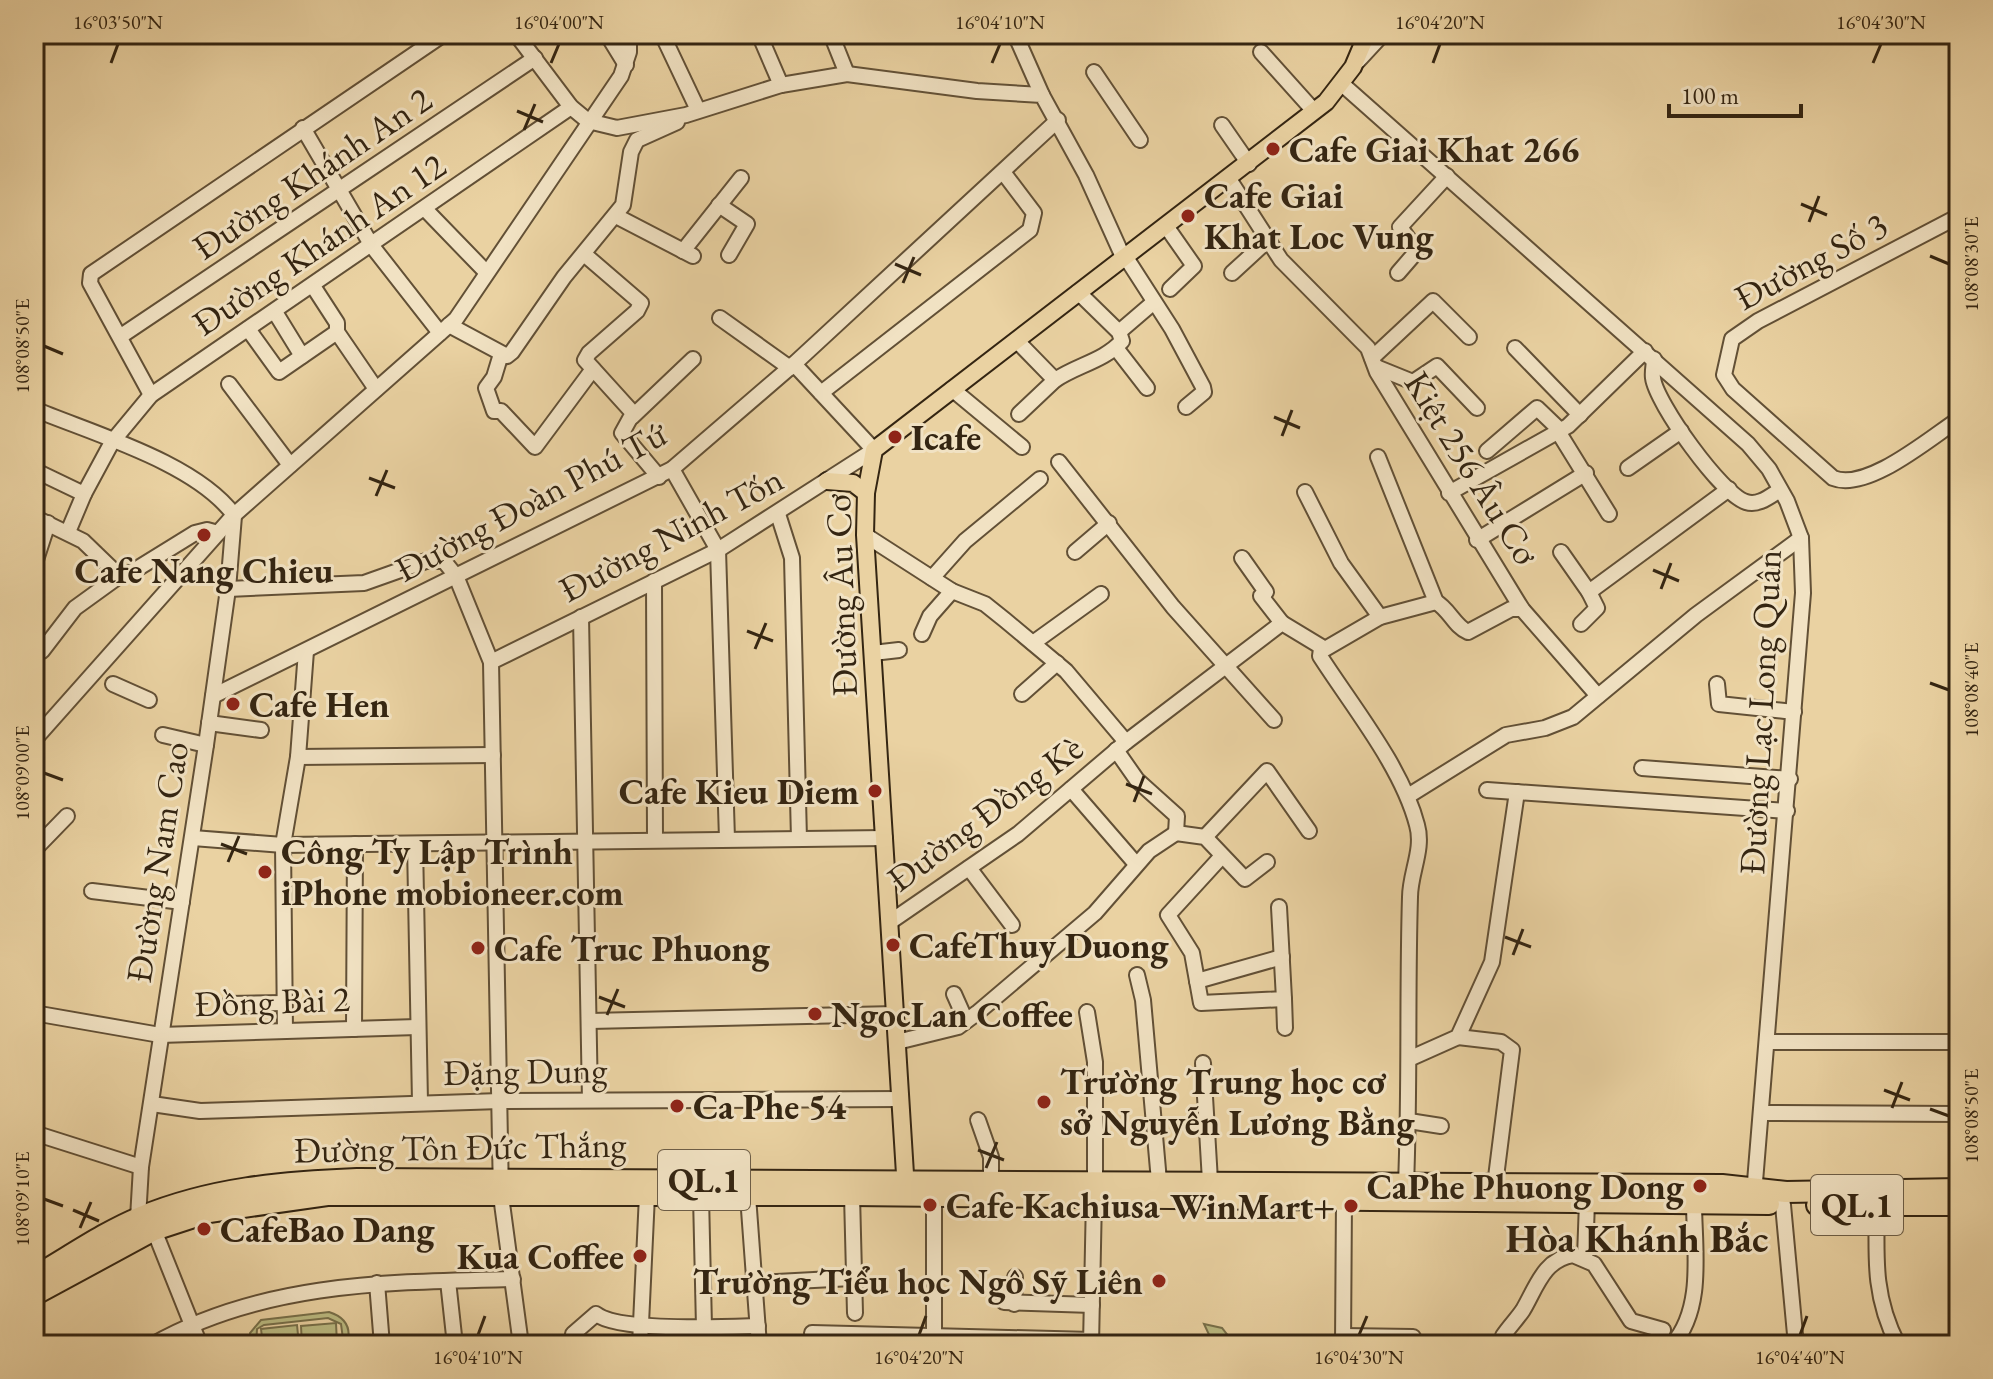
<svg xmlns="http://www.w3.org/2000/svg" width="1993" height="1379" font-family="'EB Garamond',serif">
<rect width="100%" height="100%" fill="#ead2a2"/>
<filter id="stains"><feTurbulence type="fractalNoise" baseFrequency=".0025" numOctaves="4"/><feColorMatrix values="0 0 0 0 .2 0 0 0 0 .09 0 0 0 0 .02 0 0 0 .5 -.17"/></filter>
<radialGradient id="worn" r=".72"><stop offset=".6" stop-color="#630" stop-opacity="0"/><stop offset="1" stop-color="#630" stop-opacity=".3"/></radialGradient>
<g fill="#bbbb82" stroke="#78704a" stroke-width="2">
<path d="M329 1312C345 1317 352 1328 347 1345H339L343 1339 341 1324 328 1318 264 1325 257 1329 256 1345H251L250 1333 261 1320Z"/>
<path d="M336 1323 337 1344 302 1345 301 1326Z"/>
<path d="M1204 1324 1222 1328 1229 1337 1212 1341Z"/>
<path d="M297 1325 299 1345H263L261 1329Z"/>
</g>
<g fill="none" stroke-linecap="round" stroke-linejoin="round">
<g stroke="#625036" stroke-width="18">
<g id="minor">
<path d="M516 34 571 107 588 121 617 128 686 115 781 85 847 74 977 91 1042 95 1086 175 1123 257"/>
<path d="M607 34 626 65"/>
<path d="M662 34 698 110"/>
<path d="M759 34 781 85"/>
<path d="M831 34 847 74"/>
<path d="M1015 34 1042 95"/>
<path d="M1261 52 1314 111"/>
<path d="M1358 61 1383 34"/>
<path d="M1094 72 1140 140"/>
<path d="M1342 84 1748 444 1769 469 1787 501 1801 538 1803 593 1754 1194"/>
<path d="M1222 125 1249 164"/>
<path d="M303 128 372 246 440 333"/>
<path d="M1229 179 1281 260 1368 348 1377 372 1522 609 1598 696"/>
<path d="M719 205 747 224 729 255"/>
<path d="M425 209 486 272"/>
<path d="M616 216 693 256"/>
<path d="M1959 216 1758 321 1732 339 1724 375 1733 389 1833 478C1867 492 1930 438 1959 419"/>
<path d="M1166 226 1194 266 1170 289"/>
<path d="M683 251 741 178"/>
<path d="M584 254 641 303 637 311 589 353 585 360 633 413 622 433 659 477"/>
<path d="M1125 256 1172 329 1203 387 1204 392 1186 407"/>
<path d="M1232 273 1268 240"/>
<path d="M1398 273 1417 251 1400 227 1447 176"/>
<path d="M275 312 302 356"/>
<path d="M720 318 790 368"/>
<path d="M449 325 507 356 512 352 564 277 623 205 631 152 637 140 677 122"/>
<path d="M248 329 279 372 337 332V323L313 286"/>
<path d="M337 332 376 389"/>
<path d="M1119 332 1154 302"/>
<path d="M121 336 535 58"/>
<path d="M1016 340 1055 380C1077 365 1104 361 1122 341L1119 332 1078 292"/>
<path d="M1116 348 1147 388"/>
<path d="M1515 348 1580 415"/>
<path d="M501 354 494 377 486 388 494 411H501L535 447 593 369"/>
<path d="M1372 358 1433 301 1469 337"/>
<path d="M1654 359C1654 365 1652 372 1653 378 1656 403 1722 495 1746 502 1759 506 1770 496 1780 490"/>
<path d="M1376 367 1413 382 1437 366 1477 408"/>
<path d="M229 384 290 465"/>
<path d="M952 389 1022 447"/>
<path d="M821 393 1030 230 1034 213 1003 172"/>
<path d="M151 395 90 283 91 274 444 34"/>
<path d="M34 409C94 434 196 463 234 515"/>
<path d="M1019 414 1055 380"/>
<path d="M632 417 693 359"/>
<path d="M1559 433 1609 514"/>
<path d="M1487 451 1537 408 1561 431"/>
<path d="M1378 457 1436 602"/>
<path d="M1059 462 1173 607 1274 720"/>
<path d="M1628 468 1681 431"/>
<path d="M672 469 718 550 727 839"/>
<path d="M34 470 84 494 68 532"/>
<path d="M1305 492 1341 563 1380 617"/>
<path d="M1449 493 1568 426 1645 351"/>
<path d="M84 494 112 442 151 395 571 107"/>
<path d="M778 514 792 558 799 839"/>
<path d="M34 517 83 541 112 569 127 575 195 533 207 530 218 533"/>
<path d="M865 535 952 591 985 604 1005 620 1066 671 1126 742"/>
<path d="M1477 540 1586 473"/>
<path d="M1075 552 1109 523"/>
<path d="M1561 552 1589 592 1729 489"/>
<path d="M1242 558 1266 592 1261 596 1282 623"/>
<path d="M34 566 48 523"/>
<path d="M932 578 965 541 1040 479"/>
<path d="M654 581 655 838"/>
<path d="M228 589 364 583 426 561H444L456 576 491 662 501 1196 521 1345"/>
<path d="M581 617 590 1100"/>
<path d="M1581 624 1597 608 1589 592"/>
<path d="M922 634 930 616 952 591"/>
<path d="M1033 643 1101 594"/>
<path d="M1321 649 1320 656C1352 706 1402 767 1417 825 1424 849 1410 873 1410 897 1407 993 1410 1088 1406 1184"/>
<path d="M42 651 75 608 122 574"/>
<path d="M873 653 899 650"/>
<path d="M491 662 718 550 874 450 794 364"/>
<path d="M113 684 149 700"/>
<path d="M1717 684 1719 704 1794 712"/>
<path d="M1022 694 1057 663"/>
<path d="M213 696 672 469 794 364 1058 120"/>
<path d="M209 723 261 730"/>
<path d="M163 735 206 745"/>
<path d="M34 740 234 515 456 319 621 76 629 52V34"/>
<path d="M1116 750 1137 780 1177 816 1176 833"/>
<path d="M298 757 493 755"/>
<path d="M1642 768 1790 779"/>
<path d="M1071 789 1136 864"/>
<path d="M1487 790 1787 811"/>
<path d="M1408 796 1506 735 1545 728 1573 717 1696 615 1801 538"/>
<path d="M1176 833 1205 837 1245 879 1267 862"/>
<path d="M1205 837 1267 771 1309 831"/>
<path d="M193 838 283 845 885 838"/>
<path d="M415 844 420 1102"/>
<path d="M34 850 67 816"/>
<path d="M1222 856 1168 915 1192 953 1201 1003 1284 999 1279 907"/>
<path d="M969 868 1012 925"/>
<path d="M92 891 182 902"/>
<path d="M890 922 1018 834 1126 742 1282 623 1325 649 1380 617 1436 602C1449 609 1455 627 1468 632L1511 609H1522"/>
<path d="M1137 975 1143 1000 1159 1181"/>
<path d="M1197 981 1282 957"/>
<path d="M954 994 966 1021"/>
<path d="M1284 999 1285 1028"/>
<path d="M229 1004 284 1003"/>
<path d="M1087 1012 1095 1062V1181"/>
<path d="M34 1013 160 1035 417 1027"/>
<path d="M590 1021 896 1014"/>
<path d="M354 1029 355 844"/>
<path d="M285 1031 283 845 298 757 306 651"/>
<path d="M1458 1037 1501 1042 1512 1050 1495 1185"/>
<path d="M897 1042 958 1027 977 1013 1095 913 1149 851 1176 833"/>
<path d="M1767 1042H1957"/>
<path d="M1411 1058 1458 1037 1492 962 1517 792"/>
<path d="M1203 1063 1210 1181"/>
<path d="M152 1104 200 1111 500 1101 900 1099"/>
<path d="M1761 1113 1959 1114"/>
<path d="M978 1120 991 1157V1180"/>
<path d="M1409 1121 1441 1126"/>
<path d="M34 1133 141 1167"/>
<path d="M1957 1189 1959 1002"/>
<path d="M852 1195 855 1313"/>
<path d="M701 1196 704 1327"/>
<path d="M748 1196 759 1345"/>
<path d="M934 1196V1344"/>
<path d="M1877 1204C1876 1257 1873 1297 1898 1345"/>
<path d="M1783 1205 1796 1345"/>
<path d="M138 1218 141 1167 206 745 228 589 234 516"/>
<path d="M154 1230 200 1345"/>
<path d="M1585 1257 1587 1202"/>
<path d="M448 1281 455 1345"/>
<path d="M377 1283 382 1345"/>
<path d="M755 1283 852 1278"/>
<path d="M1004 1302 1092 1305"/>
<path d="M1014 1304 1015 1277"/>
<path d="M812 1333 1092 1340"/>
<path d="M573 1334 596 1314C619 1332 725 1327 758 1326"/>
<path d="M1343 1336 1413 1337"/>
<path d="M152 1345C263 1282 389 1282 513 1279"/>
<path d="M640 1345 647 1195"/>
<path d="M1091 1345 1094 1197"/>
<path d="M1343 1345 1344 1199"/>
<path d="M1512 1345 1503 1336C1509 1327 1517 1319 1523 1310 1536 1288 1544 1259 1573 1255L1594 1264 1631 1321 1663 1330"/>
<path d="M1672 1345C1705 1308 1694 1248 1694 1202"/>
</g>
</g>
<g stroke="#342512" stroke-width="20">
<g id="major">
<path d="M827 481 853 483 866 493"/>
<path d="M906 1190 865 535 866 493 874 450 1326 102 1353 67 1367 34"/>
</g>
</g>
<g stroke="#342512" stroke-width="24">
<g id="highway">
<path d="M1817 1205H1959"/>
<path d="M34 1277C69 1257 104 1232 141 1217 211 1188 282 1182 357 1179L1722 1185 1786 1192 1959 1189"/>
<path d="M34 1295 154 1230 209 1212 327 1195H852L1769 1204"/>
</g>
</g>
<use href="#minor" stroke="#f1e2c3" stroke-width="14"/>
<use href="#major" stroke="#ead2a2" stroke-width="16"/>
<use href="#highway" stroke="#ead2a2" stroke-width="20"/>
</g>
<path fill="none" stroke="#342512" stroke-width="3" d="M111 63 118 44M551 63 559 44M992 63 1000 44M1433 63 1440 44M1873 63 1881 44M517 111 543 122M524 130 535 104M1801 204 1827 215M1809 222 1819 196M1930 256 1949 264M895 264 921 275M903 283 914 257M44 346 63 354M1274 417 1300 428M1282 436 1292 410M369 478 395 488M376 496 387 470M1653 570 1679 581M1661 589 1671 563M747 631 773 641M755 649 766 623M1930 683 1949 690M44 773 63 780M1126 784 1152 794M1134 802 1144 776M221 844 247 854M228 862 239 836M1505 937 1531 947M1513 955 1523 929M599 997 625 1007M607 1015 618 989M1884 1090 1910 1100M1892 1108 1902 1082M1930 1109 1949 1116M978 1150 1004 1160M986 1168 997 1142M44 1199 63 1206M73 1210 99 1221M80 1228 91 1202M478 1335 485 1316M919 1335 926 1316M1359 1335 1367 1316M1800 1335 1807 1316"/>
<g fill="#8f2418" stroke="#f1e2c3" stroke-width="3">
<circle cx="1273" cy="149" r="8"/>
<circle cx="1188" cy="216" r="8"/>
<circle cx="895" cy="437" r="8"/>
<circle cx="204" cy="535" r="8"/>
<circle cx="233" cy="704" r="8"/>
<circle cx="875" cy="791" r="8"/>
<circle cx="265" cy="872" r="8"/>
<circle cx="893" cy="945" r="8"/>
<circle cx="478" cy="948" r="8"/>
<circle cx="815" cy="1014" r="8"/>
<circle cx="1044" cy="1102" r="8"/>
<circle cx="677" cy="1106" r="8"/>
<circle cx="1700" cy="1186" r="8"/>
<circle cx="930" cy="1205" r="8"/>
<circle cx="1351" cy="1206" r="8"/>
<circle cx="204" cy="1229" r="8"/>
<circle cx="640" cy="1256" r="8"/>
<circle cx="1159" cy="1281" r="8"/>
</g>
<g text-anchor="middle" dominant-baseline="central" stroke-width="6" stroke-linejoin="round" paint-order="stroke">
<g fill="#f1e2c3" stroke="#6d5e47" stroke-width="2">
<rect x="658" y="1150" width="92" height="60" rx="6"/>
<rect x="1811" y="1175" width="92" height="60" rx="6"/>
</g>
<g font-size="34" font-weight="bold" fill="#342512">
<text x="704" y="1180">QL.1</text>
<text x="1857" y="1205">QL.1</text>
</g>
<g font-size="36" font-weight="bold" fill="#342512" stroke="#f1e2c3" text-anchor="start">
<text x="1289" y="149">Cafe Giai Khat 266</text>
<text x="1204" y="195">Cafe Giai<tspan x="1204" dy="41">Khat Loc Vung</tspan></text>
<text x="911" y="437">Icafe</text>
<text x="204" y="570" text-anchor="middle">Cafe Nang Chieu</text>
<text x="249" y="704">Cafe Hen</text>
<text x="859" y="791" text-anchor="end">Cafe Kieu Diem</text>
<text x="281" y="851">Công Ty Lập Trình<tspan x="281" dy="41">iPhone mobioneer.com</tspan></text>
<text x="909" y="945">CafeThuy Duong</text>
<text x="494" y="948">Cafe Truc Phuong</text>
<text x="831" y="1014">NgocLan Coffee</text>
<text x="1060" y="1081">Trường Trung học cơ<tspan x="1060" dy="41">sở Nguyễn Lương Bằng</tspan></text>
<text x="693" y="1106">Ca Phe 54</text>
<text x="1684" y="1186" text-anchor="end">CaPhe Phuong Dong</text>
<text x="946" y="1205">Cafe Kachiusa</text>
<text x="1335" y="1206" text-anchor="end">WinMart+</text>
<text x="220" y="1229">CafeBao Dang</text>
<text x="624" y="1256" text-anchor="end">Kua Coffee</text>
<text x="1143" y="1281" text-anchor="end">Trường Tiểu học Ngô Sỹ Liên</text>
</g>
<g font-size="36" fill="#342512" stroke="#f1e2c3">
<text transform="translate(312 173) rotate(-34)">Đường Khánh An 2</text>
<text transform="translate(319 244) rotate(-34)">Đường Khánh An 12</text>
<text transform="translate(1811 261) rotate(-28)">Đường Số 3</text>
<text transform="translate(1472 468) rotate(58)">Kiệt 256 Âu Cơ</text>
<text transform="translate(531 501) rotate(-28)">Đường Đoàn Phú Tứ</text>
<text transform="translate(671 534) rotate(-28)">Đường Ninh Tốn</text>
<text transform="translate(841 595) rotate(-92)">Đường Âu Cơ</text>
<text transform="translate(1760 712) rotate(-87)">Đường Lạc Long Quân</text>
<text transform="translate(985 813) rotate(-37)">Đường Đồng Kè</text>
<text transform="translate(157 862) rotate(-81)">Đường Nam Cao</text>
<text transform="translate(272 1001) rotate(-2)">Đồng Bài 2</text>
<text transform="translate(525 1071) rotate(-1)">Đặng Dung</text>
<text transform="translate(460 1147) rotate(-1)">Đường Tôn Đức Thắng</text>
</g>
<g font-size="40" font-weight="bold" fill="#342512" stroke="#f1e2c3">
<text x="1637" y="1238">Hòa Khánh Bắc</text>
</g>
</g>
<rect width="1993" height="1379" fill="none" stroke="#ead2a2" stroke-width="88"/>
<path d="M1669 104v12h132v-12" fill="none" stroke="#342512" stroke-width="4"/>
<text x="1681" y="104" font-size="24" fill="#342512" stroke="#f1e2c3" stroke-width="6" paint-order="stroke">100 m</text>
<rect x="44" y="44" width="1905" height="1291" fill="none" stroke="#342512" stroke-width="3"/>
<g font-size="20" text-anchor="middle" fill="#342512">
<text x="118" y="29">16°03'50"N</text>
<text x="559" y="29">16°04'00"N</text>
<text x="1000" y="29">16°04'10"N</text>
<text x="1440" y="29">16°04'20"N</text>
<text x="1881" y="29">16°04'30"N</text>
<text transform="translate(1971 264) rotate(-90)" y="7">108°08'30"E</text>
<text transform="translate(22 346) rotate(-90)" y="7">108°08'50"E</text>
<text transform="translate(1971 690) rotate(-90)" y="7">108°08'40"E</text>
<text transform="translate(22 773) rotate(-90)" y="7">108°09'00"E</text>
<text transform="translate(1971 1116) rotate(-90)" y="7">108°08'50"E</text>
<text transform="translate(22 1199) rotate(-90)" y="7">108°09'10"E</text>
<text x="478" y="1364">16°04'10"N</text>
<text x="919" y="1364">16°04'20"N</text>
<text x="1359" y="1364">16°04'30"N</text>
<text x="1800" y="1364">16°04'40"N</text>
</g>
<rect width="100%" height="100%" filter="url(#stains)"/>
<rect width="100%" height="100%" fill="url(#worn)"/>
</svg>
